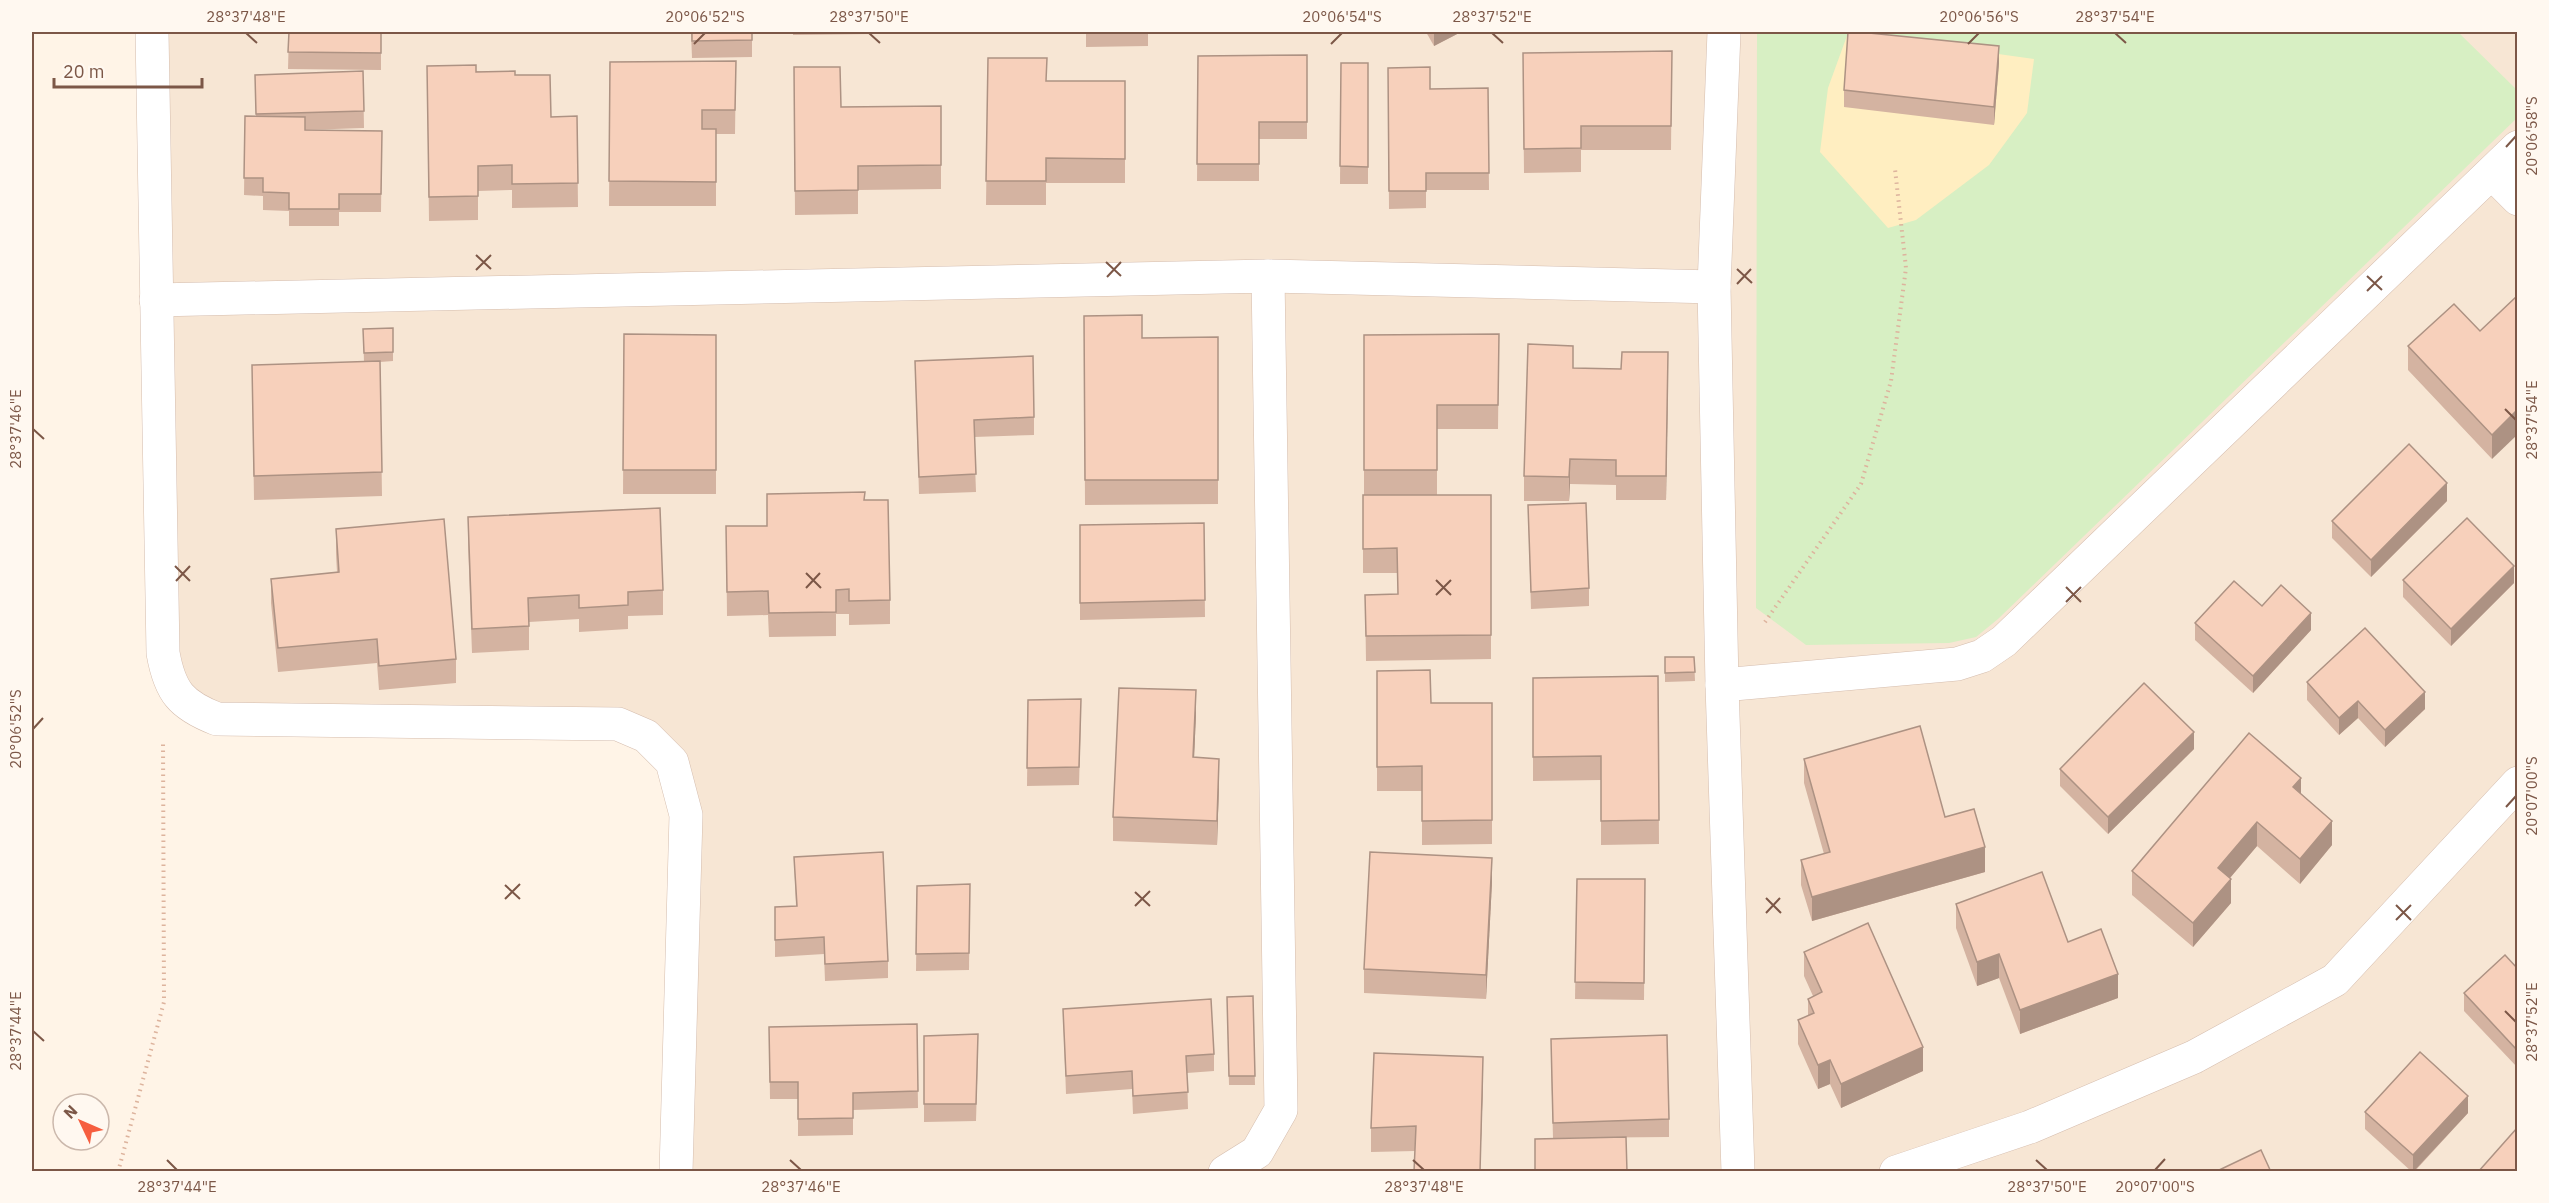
<svg xmlns="http://www.w3.org/2000/svg" width="2549" height="1203" font-family="'IBM Plex Sans',sans-serif">
<rect width="100%" height="100%" fill="#fff4e7"/>
<path fill="#f7e6d4" d="M166 32H2517V1171H686L694 813 652 731 218 709 174 672Z"/>
<path fill="#d7efc3" d="M1757 32H2458L2517 90V118L1998 619 1976 637 1949 643 1806 645 1756 608Z"/>
<path fill="#ffeec1" d="M1848 33 2034 59 2027 113 1989 165 1916 220 1888 228 1820 152 1828 88Z"/>
<g fill="none" stroke-linecap="round" stroke-linejoin="round">
<g stroke="#d5bdae" stroke-width="34">
<g id="street">
<path d="M152 32 163 653C170 692 181 705 217 719L618 724 646 736 672 762 686 815 676 1172"/>
<path d="M1724 32 1714 287 1722 685 1738 1172"/>
<path d="M2492 173 2518 199"/>
<path d="M1268 276 1714 287"/>
<path d="M156 300 1268 276 1281 1110 1257 1152 1225 1172"/>
<path d="M1722 685 1957 664 1982 656 2004 641 2518 147"/>
<path d="M1896 1172 2030 1127 2194 1057 2335 980 2518 783"/>
</g>
</g>
<g stroke="#ddb39d" stroke-width="4" stroke-dasharray="1.5 4.5" stroke-linecap="butt">
<path d="M1765 622 1861 484 1891 381 1906 268 1895 169"/>
<path d="M118 1172 164 1002 163 740"/>
</g>
<use href="#street" stroke="#fff" stroke-width="33"/>
</g>
<g fill="#d4b3a1">
<path d="M289 32H381V70L288 69Z"/>
<path d="M691 32H752V57L692 58Z"/>
<path d="M793 32H952V33L793 35Z"/>
<path d="M1086 32H1148V46L1086 47Z"/>
<path d="M1426 32H1461L1434 46Z"/>
<path d="M1672 51 1671 150H1581V172L1524 173 1523 77Z"/>
<path d="M1307 55V139H1259V181H1197L1198 56Z"/>
<path d="M988 58 1046 81H1125V183H1046V205H986Z"/>
<path d="M736 61 735 134H716V206H609L610 62Z"/>
<path d="M1341 63H1368V184H1340Z"/>
<path d="M1999 63 1994 125 1844 107V90Z"/>
<path d="M427 66 515 75 551 117 577 116 578 207 512 208V190L478 191V220L429 221Z"/>
<path d="M794 67 841 107 941 106V189L858 190V214L795 215Z"/>
<path d="M1388 68 1430 89 1488 88 1489 190H1426V208L1389 209Z"/>
<path d="M363 71 364 128 305 130 382 131 381 212H339V226H289V211L263 210V196L244 195 245 116H256L255 75Z"/>
<path d="M2517 296 2492 459 2408 370V346L2480 331Z"/>
<path d="M1084 316 1142 338 1218 337V504L1085 505Z"/>
<path d="M363 329 393 352V361L380 362 382 496 254 500 252 365 364 362Z"/>
<path d="M624 334 716 335V494H623Z"/>
<path d="M1499 334 1498 429H1437V495H1364V335Z"/>
<path d="M915 361 1034 417V435L974 437 976 492 919 494Z"/>
<path d="M1573 368 1668 376 1666 500H1616V485L1570 484 1569 501H1524V476Z"/>
<path d="M1363 495H1491V659L1366 661 1365 595 1398 594 1397 573H1363Z"/>
<path d="M865 500 890 600V624L849 625V614H836V636L769 637 768 615 727 616 726 526H767Z"/>
<path d="M2447 501 2371 577 2332 538V521Z"/>
<path d="M1528 505 1589 588V606L1531 609Z"/>
<path d="M468 517 663 590V615L628 616V629L579 632V619L529 622V650L472 653 468 542Z"/>
<path d="M1204 523 1205 617 1080 620V525Z"/>
<path d="M336 529 456 659V683L379 690 377 663 278 672 271 603V579L337 572 336 554Z"/>
<path d="M2403 580 2514 583 2451 646 2403 597Z"/>
<path d="M2195 623 2311 630 2253 693 2195 640Z"/>
<path d="M1665 657H1694L1695 681 1665 682Z"/>
<path d="M1377 671 1431 703H1492V844L1422 845V791H1377Z"/>
<path d="M1658 676 1659 844 1601 845V780L1533 781V678Z"/>
<path d="M2307 682 2425 709 2385 747 2358 718 2339 735 2307 700Z"/>
<path d="M1028 700 1081 716 1079 785 1027 786Z"/>
<path d="M1196 714 1194 758 1219 783 1217 845 1113 841V817Z"/>
<path d="M2194 749 2108 834 2060 786V769Z"/>
<path d="M1804 759 1945 817 1985 872 1812 921 1801 885V860L1824 854 1804 783Z"/>
<path d="M2301 794 2332 845 2300 884 2257 846 2230 878 2231 903 2193 947 2132 895V871Z"/>
<path d="M794 857 888 961V978L825 981 824 954 775 957V907L796 906Z"/>
<path d="M1577 879H1645L1644 1000 1575 999Z"/>
<path d="M1492 882 1486 999 1364 993V969Z"/>
<path d="M970 884 969 970 916 971 917 886Z"/>
<path d="M1956 904 2068 942 2118 998 2020 1034 1999 978 1977 986 1956 928Z"/>
<path d="M1804 952 1923 1071 1841 1108 1830 1084 1818 1089 1798 1044V1020L1808 1016V999L1813 996 1804 976Z"/>
<path d="M2517 968V1067L2464 1011V993Z"/>
<path d="M1253 996 1255 1085H1229L1227 997Z"/>
<path d="M1063 1009 1214 1054V1071L1187 1073 1188 1109 1133 1114 1132 1089 1066 1094Z"/>
<path d="M917 1024 918 1108 853 1110V1135L798 1136V1099H770L769 1027Z"/>
<path d="M924 1036 978 1051 976 1121 924 1122Z"/>
<path d="M1551 1056 1669 1119V1137L1553 1138Z"/>
<path d="M1483 1081 1480 1172H1414L1415 1151 1371 1152V1128Z"/>
<path d="M2365 1112 2468 1113 2414 1172H2412L2365 1129Z"/>
</g>
<g fill="#ad9283">
<path d="M1434 32H1461L1434 46Z"/>
<path d="M1999 46V63L1994 125V107Z"/>
<path d="M1668 352V376L1666 500V476Z"/>
<path d="M2517 410V435L2492 459V435Z"/>
<path d="M1570 459V484L1569 501V477Z"/>
<path d="M2447 483V501L2371 577V560Z"/>
<path d="M2514 566V583L2451 646V629Z"/>
<path d="M2311 613V630L2253 693V676Z"/>
<path d="M1196 690V714L1193 782V757Z"/>
<path d="M2425 692V709L2385 747V730Z"/>
<path d="M2358 701V718L2339 735V718Z"/>
<path d="M2194 732V749L2108 834V817Z"/>
<path d="M1219 759V783L1217 845V821Z"/>
<path d="M2301 778V802L2293 787Z"/>
<path d="M2332 821V845L2300 884V859Z"/>
<path d="M2257 822V846L2218 892V868Z"/>
<path d="M1985 847V872L1812 921V897Z"/>
<path d="M1492 858V882L1486 999V975Z"/>
<path d="M2231 879V903L2193 947V923Z"/>
<path d="M1999 954V978L1977 986V962Z"/>
<path d="M2118 974V998L2020 1034V1010Z"/>
<path d="M1923 1047V1071L1841 1108V1084Z"/>
<path d="M1483 1057V1081L1480 1172Z"/>
<path d="M1830 1060V1084L1818 1089V1065Z"/>
<path d="M2468 1096V1113L2413 1172V1155Z"/>
</g>
<g fill="#f7d0bb" stroke="#ad9283" stroke-width="1.5">
<path d="M289 32H381V53L288 52Z"/>
<path d="M692 32H752V40L692 41Z"/>
<path d="M1848 32H1859L1999 46 1994 107 1844 90Z"/>
<path d="M1672 51 1671 126H1581V148L1524 149 1523 53Z"/>
<path d="M1307 55V122H1259V164H1197L1198 56Z"/>
<path d="M988 58H1047L1046 81H1125V159L1046 158V181H986Z"/>
<path d="M736 61 735 110H702V129H716V182L609 181 610 62Z"/>
<path d="M1341 63H1368V167L1340 166Z"/>
<path d="M476 65V72L515 71V75H550L551 117 577 116 578 183 512 184V165L478 166V196L429 197 427 66Z"/>
<path d="M794 67H840L841 107 941 106V165L858 166V190L795 191Z"/>
<path d="M1430 67V89L1488 88 1489 173H1426V191H1389L1388 68Z"/>
<path d="M363 71 364 111 256 114 255 75Z"/>
<path d="M245 116 305 117V130L382 131 381 194H339V209H289V193L263 192V178H244Z"/>
<path d="M2517 296V410L2492 435 2408 346 2454 304 2480 331Z"/>
<path d="M1142 315V338L1218 337V480H1085L1084 316Z"/>
<path d="M393 328V352L364 353 363 329Z"/>
<path d="M624 334 716 335V470H623Z"/>
<path d="M1499 334 1498 405H1437V470H1364V335Z"/>
<path d="M1528 344 1573 346V368L1621 369 1622 352H1668L1666 476H1616V460L1570 459 1569 477 1524 476Z"/>
<path d="M1033 356 1034 417 974 420 976 474 919 477 915 361Z"/>
<path d="M380 361 382 472 254 476 252 365Z"/>
<path d="M2409 444 2447 483 2371 560 2332 521Z"/>
<path d="M865 492 864 500H888L890 600 849 601V589L836 590V612L769 613 768 591 727 592 726 526H767V494Z"/>
<path d="M1363 495H1491V635L1366 636 1365 595 1398 594 1397 548 1363 549Z"/>
<path d="M1586 503 1589 588 1531 592 1528 505Z"/>
<path d="M660 508 663 590 628 592V605L579 608V595L528 598 529 626 472 629 468 517Z"/>
<path d="M2467 518 2514 566 2451 629 2403 580Z"/>
<path d="M444 519 456 659 379 666 377 639 278 648 271 579 339 572 336 529Z"/>
<path d="M1204 523 1205 600 1080 603V525Z"/>
<path d="M2234 581 2262 606 2281 585 2311 613 2253 676 2195 623Z"/>
<path d="M2365 628 2425 692 2385 730 2358 701 2339 718 2307 682Z"/>
<path d="M1665 657H1694L1695 672 1665 673Z"/>
<path d="M1430 670 1431 703H1492V820L1422 821V766L1377 767V671Z"/>
<path d="M1658 676 1659 820 1601 821V756L1533 757V678Z"/>
<path d="M2144 683 2194 732 2108 817 2060 769Z"/>
<path d="M1119 688 1196 690 1193 757 1219 759 1217 821 1113 817Z"/>
<path d="M1081 699 1079 767 1027 768 1028 700Z"/>
<path d="M1920 726 1945 817 1974 809 1985 847 1812 897 1801 860 1830 852 1804 759Z"/>
<path d="M2249 733 2301 778 2293 787 2332 821 2300 859 2257 822 2218 868 2231 879 2193 923 2132 871Z"/>
<path d="M883 852 888 961 825 964 824 937 775 940V907L797 906 794 857Z"/>
<path d="M1370 852 1492 858 1486 975 1364 969Z"/>
<path d="M2042 872 2068 942 2101 929 2118 974 2020 1010 1999 954 1977 962 1956 904Z"/>
<path d="M1577 879H1645L1644 983 1575 982Z"/>
<path d="M970 884 969 953 916 954 917 886Z"/>
<path d="M1868 923 1923 1047 1841 1084 1830 1060 1818 1065 1798 1020 1814 1013 1808 999 1822 992 1804 952Z"/>
<path d="M2505 955 2517 968V1050L2464 993Z"/>
<path d="M1253 996 1255 1076H1229L1227 997Z"/>
<path d="M1211 999 1214 1054 1186 1056 1188 1092 1133 1096 1132 1071 1066 1076 1063 1009Z"/>
<path d="M917 1024 918 1091 853 1093V1118L798 1119V1082H770L769 1027Z"/>
<path d="M978 1034 976 1104H924V1036Z"/>
<path d="M1667 1035 1669 1119 1553 1123 1551 1039Z"/>
<path d="M2420 1052 2468 1096 2413 1155 2365 1112Z"/>
<path d="M1374 1053 1483 1057 1480 1172H1414L1416 1126 1371 1128Z"/>
<path d="M2517 1128V1172H2478Z"/>
<path d="M1626 1137 1627 1172H1535V1139Z"/>
<path d="M2261 1150 2271 1172H2215Z"/>
</g>
<path fill="none" stroke="#7c5747" stroke-width="2" d="M246 33 257 43M869 33 880 43M1492 33 1503 43M2115 33 2126 43M694 44 705 33M1331 44 1342 33M1968 44 1979 33M2506 147 2516 136M476 255 491 269M1106 262 1121 276M1737 269 1752 283M476 270 491 255M2367 276 2382 290M1107 277 1121 262M1737 284 1751 269M2367 291 2382 276M2505 409 2516 420M33 429 44 439M175 566 190 581M806 573 821 588M1436 580 1451 595M176 581 190 566M2066 587 2081 602M806 588 820 573M1436 595 1451 580M2066 602 2081 587M33 729 43 718M2506 807 2516 796M505 885 520 899M1135 892 1150 906M1766 898 1781 913M505 899 520 884M2396 905 2411 920M1135 906 1150 891M1766 913 1780 898M2396 920 2411 905M2505 1011 2516 1022M33 1031 44 1041M167 1160 177 1170M790 1160 801 1170M1413 1160 1424 1170M2036 1160 2047 1170M2155 1170 2165 1159"/>
<rect width="2549" height="1203" fill="none" stroke="#fff8f0" stroke-width="66"/>
<g transform="translate(81 1122) rotate(314)"><circle r="28" fill="#fff8f0" stroke="#cbb8ac" stroke-width="1.5"/>
<path d="M0-4.5L10 22L0 15L-10 22Z" fill="#f65e3f"/>
<text y="-9" font-size="16" font-weight="bold" text-anchor="middle" fill="#7c5747">N</text>
</g>
<path d="M54 78v9h148v-9" fill="none" stroke="#7c5747" stroke-width="3"/>
<text x="63" y="78" font-size="18" fill="#7c5747" stroke="#fff8f0" stroke-width="4.5" paint-order="stroke">20 m</text>
<rect x="33" y="33" width="2483" height="1137" fill="none" stroke="#7c5747" stroke-width="2"/>
<g font-size="15" text-anchor="middle" fill="#7c5747">
<text x="246" y="22">28°37'48"E</text>
<text x="705" y="22">20°06'52"S</text>
<text x="869" y="22">28°37'50"E</text>
<text x="1342" y="22">20°06'54"S</text>
<text x="1492" y="22">28°37'52"E</text>
<text x="1979" y="22">20°06'56"S</text>
<text x="2115" y="22">28°37'54"E</text>
<text transform="translate(2532 136) rotate(-90)" y="5">20°06'58"S</text>
<text transform="translate(2532 420) rotate(-90)" y="5">28°37'54"E</text>
<text transform="translate(16 429) rotate(-90)" y="5">28°37'46"E</text>
<text transform="translate(16 729) rotate(-90)" y="5">20°06'52"S</text>
<text transform="translate(2532 796) rotate(-90)" y="5">20°07'00"S</text>
<text transform="translate(2532 1022) rotate(-90)" y="5">28°37'52"E</text>
<text transform="translate(16 1031) rotate(-90)" y="5">28°37'44"E</text>
<text x="177" y="1192">28°37'44"E</text>
<text x="801" y="1192">28°37'46"E</text>
<text x="1424" y="1192">28°37'48"E</text>
<text x="2047" y="1192">28°37'50"E</text>
<text x="2155" y="1192">20°07'00"S</text>
</g>
</svg>
